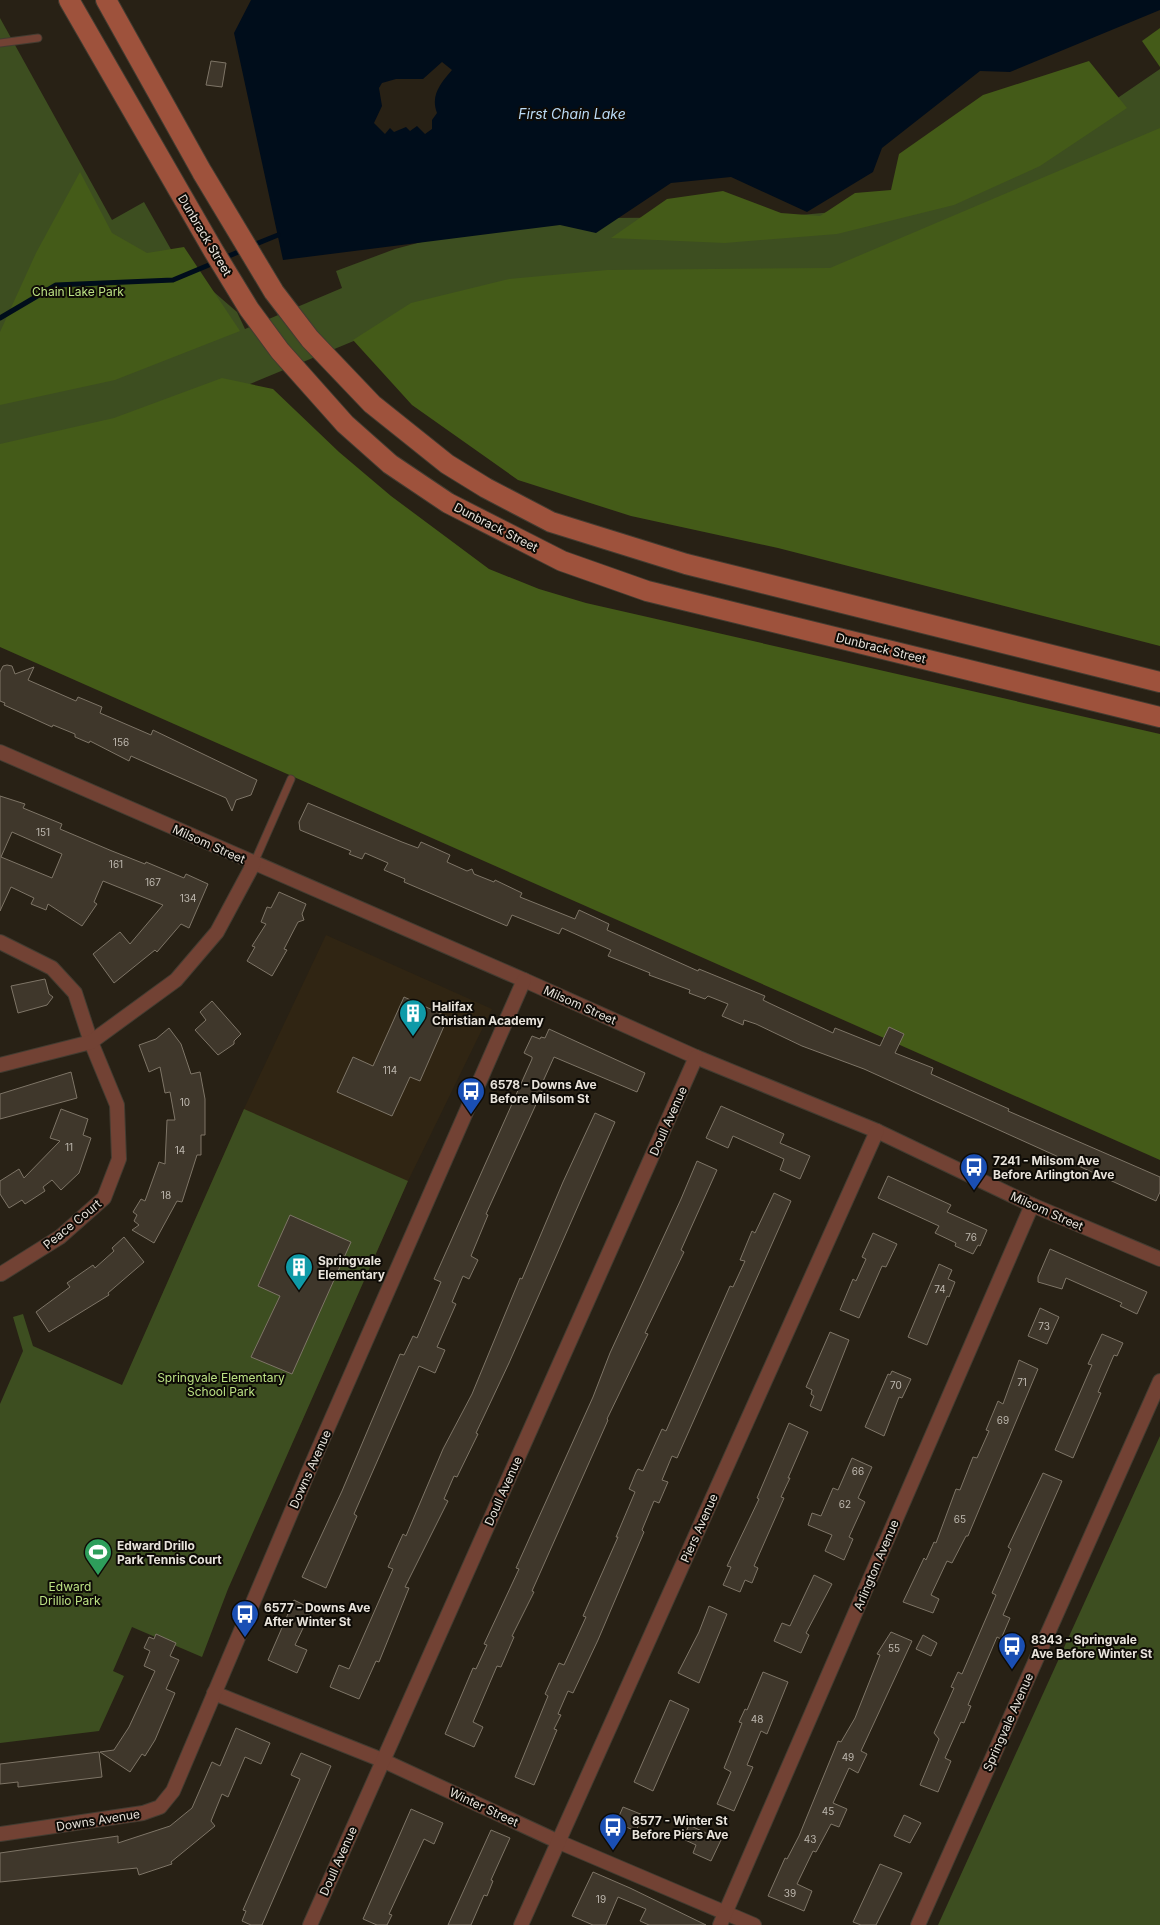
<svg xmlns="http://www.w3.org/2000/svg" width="1160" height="1925" font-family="Inter,sans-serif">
<rect width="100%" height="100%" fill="#282115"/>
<path fill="#302513" d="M326 935 492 1009 408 1181 286 1457 122 1386 242 1113Z"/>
<g fill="#3d4e20">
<path d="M0 18 112 220 144 202 177 260 237 312 245 329 342 288 336 271 395 249 444 236 602 218 779 217 844 211 1084 121 1160 69V158L953 257 390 326 146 427 0 465Z"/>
<path d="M244 1109 408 1181 228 1589 202 1657 132 1627 113 1671 124 1676 99 1731 0 1743V1404L23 1351 13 1317 23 1314 33 1346 122 1385Z"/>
<path d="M1160 1436V1925H938Z"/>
</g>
<g fill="#445b18">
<path d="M1160 28V67L1142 41Z"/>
<path d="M1089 61 1127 108 1040 166 954 205 837 234 725 243 611 238 667 199 723 191 781 213 820 216 855 193 891 190 899 154 983 95Z"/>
<path d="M1160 128V646L778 548 631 516 518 480 412 405 353 340 411 303 509 279 607 270 830 268Z"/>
<path d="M80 172 112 233 147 253 184 247 240 331 115 380 0 405V332L36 253Z"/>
<path d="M222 378 273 389 339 452 391 496 489 569 539 589 586 603 1160 734V1160L0 647V444L114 418Z"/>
</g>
<path fill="#000d1b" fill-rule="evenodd" d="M251 0H1160V10L1010 72 980 71 882 148 873 172 807 212 731 177 671 183 596 233 560 225 283 260 234 33ZM442 62 452 70C441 83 430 95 437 113L432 120V129L425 134 417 126 410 131 406 127 394 132 390 128 385 134 374 123 382 106 379 88 382 83 396 79H423Z"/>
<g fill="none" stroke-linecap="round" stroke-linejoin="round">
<g stroke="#000d1b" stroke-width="5">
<path d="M251 246 278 235"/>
<path d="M224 258 243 250"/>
<path d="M0 318 56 285 173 280 216 262"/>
</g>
</g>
<g fill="#3f372b" stroke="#7e7567" fill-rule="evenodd">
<path d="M211 61 226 63 222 87 206 85Z"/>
<path d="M7 665 12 666 15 674 34 667 28 680 76 701 78 697 102 707 100 713 151 735 153 730 257 780 251 795 236 800 232 811 226 798 131 756 129 761 90 741 89 743 75 737V734L53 725 52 727 4 705 5 703 0 701V672L3 666Z"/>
<path d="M0 796 25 804 23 808 62 824 60 829 112 851 145 864 146 862 184 878 186 874 208 884 189 928 181 924 157 952 155 950 114 983 93 954 120 932 130 944 163 905 103 881 94 902 97 904 82 926 48 904 46 910 31 904 34 898 11 887 0 911ZM12 832 62 854 52 878 1 857Z"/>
<path d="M308 803 402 842 418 848 421 842 450 855 447 862 467 871 472 869 474 874 494 882 495 880 522 893 520 897 575 919 579 910 609 924 607 930 698 971 699 969 765 996 763 1000 769 1003 833 1033 835 1028 880 1046 889 1027 904 1034 895 1053 933 1068 931 1074 1009 1109 1008 1111 1160 1177V1192L1156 1201 864 1069 802 1046 756 1024 744 1020 743 1025 722 1016 728 1004 708 996 705 999 689 993 690 990 649 975 650 973 608 956 611 950 562 928 559 934 512 915 507 926 404 882 405 879 384 870 388 863 365 853 362 859 349 854 351 851 300 830 299 822Z"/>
<path d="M279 892 306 904 302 914 304 920 298 922 284 949 287 950 272 976 247 961 255 947 252 946 266 924 261 922 267 907 271 908Z"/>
<path d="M45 979 49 994 53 997 47 1005 18 1013 11 986Z"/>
<path d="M404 997 448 1017 420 1081 410 1077 392 1116 337 1092 353 1057 373 1066Z"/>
<path d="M212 1001 241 1034 234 1041V1044L218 1055 195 1030 206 1020 200 1012Z"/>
<path d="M169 1028 181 1044 191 1074 200 1072 205 1099V1135H201V1155H197L182 1202 177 1201 154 1243 132 1230 139 1225 134 1221 137 1215 133 1212 141 1199 145 1201 159 1162 165 1164 167 1120H175L170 1092 165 1093 160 1067 149 1072 139 1045 156 1039Z"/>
<path d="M549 1029 645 1073 637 1092 554 1057 540 1088 543 1089 486 1214 488 1215 471 1256 478 1260 469 1279 463 1276 452 1302 456 1304 437 1347 445 1350 435 1373 419 1366 354 1514 357 1516 326 1588 302 1577 342 1491 400 1354 404 1355 413 1336 417 1338 441 1282 434 1279 532 1059V1057L524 1053 532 1036 540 1039 541 1037 545 1038Z"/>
<path d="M71 1072 77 1098 0 1119V1094Z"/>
<path d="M721 1106 784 1134 780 1143 810 1156 800 1179 780 1170 784 1159 733 1136 728 1148 706 1138Z"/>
<path d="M61 1109 88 1119 83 1135 91 1138 79 1173 61 1190 52 1180 43 1187 45 1191 25 1204 22 1200 9 1208 0 1194V1181L19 1169 24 1178 60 1141 50 1138Z"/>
<path d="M595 1113 615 1122 509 1363 476 1433 478 1434 457 1477 454 1476 444 1499 448 1501 405 1587 409 1588 379 1662 376 1661 359 1699 330 1687 339 1665 349 1669 393 1569 388 1567 403 1534 406 1536 443 1449 472 1394 520 1278 522 1279 563 1182Z"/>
<path d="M697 1161 717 1170 681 1250 684 1252 645 1333 648 1334 607 1419 608 1420 532 1591 534 1592 512 1636 514 1637 501 1667 497 1666 473 1722 483 1727 474 1747 445 1734 473 1668 476 1669 487 1645 484 1644 519 1569 516 1568 593 1397 610 1353 681 1199Z"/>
<path d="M888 1176 951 1205 947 1212 987 1230 980 1246 978 1245 973 1254 955 1246 956 1243 935 1233 939 1226 878 1198Z"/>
<path d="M774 1193 791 1201 677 1458 672 1456 662 1480 668 1482 659 1503 654 1501 642 1530 644 1532 598 1640 573 1693 568 1691 558 1714 561 1715 554 1729 557 1730 534 1785 515 1777 548 1696 545 1694 559 1663 564 1665 586 1617 583 1616 618 1537H616L635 1492 629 1489 636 1472 638 1469 643 1471 662 1429 666 1431 730 1286 733 1287 745 1261 740 1260 752 1231 755 1233Z"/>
<path d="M290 1215 351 1242 292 1374 251 1357 280 1296 258 1286Z"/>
<path d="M873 1233 897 1244 886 1267 882 1266 859 1318 840 1310 853 1279 856 1281 866 1259 862 1257Z"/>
<path d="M124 1237 144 1262 108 1293 109 1295 49 1332 36 1312 70 1287 67 1283 93 1265 95 1268 114 1251 112 1248Z"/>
<path d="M1050 1249 1147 1292 1137 1314 1120 1306 1122 1303 1066 1278 1062 1289 1038 1282V1277Z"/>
<path d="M939 1264 952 1270 948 1279 955 1282 949 1297 947 1296 927 1345 908 1337Z"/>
<path d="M1040 1308 1059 1317 1047 1344 1028 1336Z"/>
<path d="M830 1332 849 1340 821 1411 810 1406 814 1396 811 1394 812 1390 806 1387Z"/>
<path d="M1102 1334 1123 1343 1117 1356 1114 1355 1098 1392 1101 1393 1073 1458 1055 1450 1092 1365 1088 1364Z"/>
<path d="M1019 1360 1038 1369 968 1536H966L952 1563 947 1561 931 1595 939 1599 933 1613 903 1602 924 1558 926 1560 934 1542 936 1543 956 1489 960 1490 973 1457 977 1458 989 1431 986 1430 998 1401 1003 1404Z"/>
<path d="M892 1371 911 1379 902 1398 899 1397 884 1436 865 1427 888 1374 890 1375Z"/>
<path d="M789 1423 808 1432 788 1478H790L781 1497 784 1498 754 1566 758 1568 752 1583 745 1580 740 1592 723 1585 731 1567 727 1566 759 1499 757 1498Z"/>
<path d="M852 1458 872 1467 858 1498 865 1502 849 1537 853 1539 844 1560 825 1551 832 1535 808 1525 812 1513 821 1516 833 1488 838 1490Z"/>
<path d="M1043 1473 1062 1481 1003 1615 1010 1618 1001 1639 997 1637 968 1705 971 1706 964 1723 961 1722 945 1758 951 1761 938 1792 920 1785 939 1739 934 1733 954 1688 951 1687 958 1672 962 1674 996 1595 992 1593 1011 1549 1008 1547Z"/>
<path d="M814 1575 832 1584 806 1633 809 1635 801 1653 774 1641 782 1623 790 1626Z"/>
<path d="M294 1600 312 1609 295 1645 307 1650 297 1673 268 1660Z"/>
<path d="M709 1606 727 1614 699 1683 678 1673 699 1632Z"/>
<path d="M891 1632 912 1641 861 1751 867 1754 858 1773 849 1768 833 1803 847 1809 839 1827 831 1824 816 1852 813 1851 797 1884 812 1891 804 1911 768 1896 785 1858 787 1859 799 1836 838 1741 841 1742 855 1718 880 1655 877 1654Z"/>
<path d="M156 1634 176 1643 170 1656 179 1660 166 1689 175 1693 155 1740 145 1756 142 1754 130 1772 100 1752 114 1750 129 1727 155 1671 144 1666 150 1651 144 1648 149 1637 154 1639Z"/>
<path d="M923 1635 937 1643 931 1656 916 1649Z"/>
<path d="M763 1672 788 1682 767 1734 761 1731 747 1765 753 1767 734 1811 717 1804 731 1772 724 1768 742 1723 739 1722 745 1709 747 1710Z"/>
<path d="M670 1700 689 1709 653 1791 634 1782Z"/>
<path d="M236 1728 270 1743 261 1764 245 1757 228 1797 222 1794 211 1821 215 1826 171 1862 172 1864 139 1875 137 1868 0 1882V1853L118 1836V1843L170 1826 192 1808 212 1762 220 1766Z"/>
<path d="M99 1752 102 1777 18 1787V1782L0 1784V1764Z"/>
<path d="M301 1753 331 1766 262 1925H251L242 1921 246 1911 243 1910 300 1779 291 1775Z"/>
<path d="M623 1807 643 1815 636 1831 616 1823Z"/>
<path d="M411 1809 443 1823 434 1844 424 1839 389 1914 392 1915 387 1925H377L363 1919Z"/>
<path d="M904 1815 921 1823 910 1843 894 1836Z"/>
<path d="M689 1825 721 1840 711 1861 693 1853 696 1845 683 1839Z"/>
<path d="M491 1830 510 1838 491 1880 493 1881 487 1896 484 1895 471 1925H448Z"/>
<path d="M880 1864 902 1873 876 1925H861L853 1922Z"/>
<path d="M593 1872 630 1888 706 1925H649L640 1921 646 1909 618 1897 606 1925H593L572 1916Z"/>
</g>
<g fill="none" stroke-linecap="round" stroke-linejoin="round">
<g stroke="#433c31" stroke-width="9">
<g id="lane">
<path d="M0 43 38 38"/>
<path d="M254 863 291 779"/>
</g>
</g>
<g stroke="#433c31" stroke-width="16">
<g id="street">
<path d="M0 752 524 980 696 1057 877 1131 1032 1205 1160 1259"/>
<path d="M0 942 52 968 75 993 91 1042 117 1105 119 1159 104 1198 60 1237 1 1274"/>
<path d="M0 1065 91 1042 176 980 217 932 254 863"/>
<path d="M214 1693 382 1760 559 1842 754 1925"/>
<path d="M0 1834 143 1813 160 1807 173 1791 307 1475 524 980"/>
<path d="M310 1925 696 1057"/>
<path d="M521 1925 877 1131"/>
<path d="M720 1925 1032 1205"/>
<path d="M918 1925 1160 1381"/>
</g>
</g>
<g stroke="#433c31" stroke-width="22">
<g id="secondary">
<path d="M69 0 213 250 249 309 280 351 345 424 390 464 448 503 562 561 647 591 1160 717"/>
<path d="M106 0 202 172 274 292 310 339 372 404 447 464 486 488 551 522 686 564 1160 682"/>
</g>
</g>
<use href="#lane" stroke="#724234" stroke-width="7"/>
<use href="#street" stroke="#724234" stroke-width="14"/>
<use href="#secondary" stroke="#9e523c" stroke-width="20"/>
</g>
<defs>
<g id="building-pin" transform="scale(1.4375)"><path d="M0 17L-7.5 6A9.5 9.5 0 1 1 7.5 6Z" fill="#0f9aa8" stroke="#0e0b06"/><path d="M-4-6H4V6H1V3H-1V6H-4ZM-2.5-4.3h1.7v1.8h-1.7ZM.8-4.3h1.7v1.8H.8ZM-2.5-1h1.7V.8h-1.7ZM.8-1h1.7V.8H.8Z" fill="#fff"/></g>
<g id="bus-pin" transform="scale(1.4375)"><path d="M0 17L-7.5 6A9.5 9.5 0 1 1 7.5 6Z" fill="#1a4fb4" stroke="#0e0b06"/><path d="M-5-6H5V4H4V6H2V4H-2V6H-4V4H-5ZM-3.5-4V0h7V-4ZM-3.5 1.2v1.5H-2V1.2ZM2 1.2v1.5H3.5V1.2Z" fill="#fff"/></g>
<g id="stadium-pin" transform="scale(1.4375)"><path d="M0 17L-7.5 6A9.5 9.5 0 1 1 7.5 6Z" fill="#2e9e5b" stroke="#0e0b06"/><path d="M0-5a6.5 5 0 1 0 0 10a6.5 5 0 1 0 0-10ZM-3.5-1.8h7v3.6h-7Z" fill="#fff"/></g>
</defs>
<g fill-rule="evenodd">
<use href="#building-pin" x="413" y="1013"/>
<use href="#bus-pin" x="471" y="1091"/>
<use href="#bus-pin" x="974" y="1167"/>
<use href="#building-pin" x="299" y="1267"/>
<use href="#stadium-pin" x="98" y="1552"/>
<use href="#bus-pin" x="245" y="1614"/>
<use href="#bus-pin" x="1012" y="1646"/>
<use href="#bus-pin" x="613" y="1827"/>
</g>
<g text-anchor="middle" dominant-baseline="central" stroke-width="4" stroke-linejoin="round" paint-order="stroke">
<g font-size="10" fill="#beb8af">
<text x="121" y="742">156</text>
<text x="43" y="832">151</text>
<text x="116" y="864">161</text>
<text x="153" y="882">167</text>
<text x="188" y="898">134</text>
<text x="390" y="1070">114</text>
<text x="185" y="1102">10</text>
<text x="69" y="1147">11</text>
<text x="180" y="1150">14</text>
<text x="166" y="1195">18</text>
<text x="971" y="1237">76</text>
<text x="940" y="1289">74</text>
<text x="1044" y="1326">73</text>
<text x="1022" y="1382">71</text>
<text x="896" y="1385">70</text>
<text x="1003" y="1420">69</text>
<text x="858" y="1471">66</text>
<text x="845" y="1504">62</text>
<text x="960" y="1519">65</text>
<text x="894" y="1648">55</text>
<text x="757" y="1719">48</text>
<text x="848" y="1757">49</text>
<text x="828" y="1811">45</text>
<text x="810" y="1839">43</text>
<text x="790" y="1893">39</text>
<text x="601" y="1899">19</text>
</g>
<g font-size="12" fill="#e8e3db" stroke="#0e0b06">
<text transform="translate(205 235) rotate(59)">Dunbrack Street</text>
<text transform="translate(496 527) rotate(27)">Dunbrack Street</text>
<text transform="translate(881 648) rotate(14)">Dunbrack Street</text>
<text transform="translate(209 844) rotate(24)">Milsom Street</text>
<text transform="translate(580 1005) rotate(24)">Milsom Street</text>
<text transform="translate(668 1121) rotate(-66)">Doull Avenue</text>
<text transform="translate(1047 1211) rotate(24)">Milsom Street</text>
<text transform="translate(72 1224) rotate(-39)">Peace Court</text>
<text transform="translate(310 1469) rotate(-66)">Downs Avenue</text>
<text transform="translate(503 1491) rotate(-66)">Doull Avenue</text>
<text transform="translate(699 1528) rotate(-66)">Piers Avenue</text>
<text transform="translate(876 1565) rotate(-67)">Arlington Avenue</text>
<text transform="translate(1008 1722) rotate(-66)">Springvale Avenue</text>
<text transform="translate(484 1807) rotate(25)">Winter Street</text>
<text transform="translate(98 1820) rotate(-9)">Downs Avenue</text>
<text transform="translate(338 1861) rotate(-66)">Doull Avenue</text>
</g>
<g font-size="12" fill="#bce284" stroke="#0e0b06">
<text x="78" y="291">Chain Lake Park</text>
<text x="221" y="1377">Springvale Elementary<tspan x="221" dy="14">School Park</tspan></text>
<text x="70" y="1586">Edward<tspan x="70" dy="14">Drillio Park</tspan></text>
</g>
<g font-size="12" font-weight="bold" fill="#e8e3db" stroke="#0e0b06" text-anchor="start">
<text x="432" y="1006">Halifax<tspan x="432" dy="14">Christian Academy</tspan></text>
<text x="490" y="1084">6578 - Downs Ave<tspan x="490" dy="14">Before Milsom St</tspan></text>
<text x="993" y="1160">7241 - Milsom Ave<tspan x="993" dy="14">Before Arlington Ave</tspan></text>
<text x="318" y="1260">Springvale<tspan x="318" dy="14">Elementary</tspan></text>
<text x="117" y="1545">Edward Drillo<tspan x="117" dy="14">Park Tennis Court</tspan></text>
<text x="264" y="1607">6577 - Downs Ave<tspan x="264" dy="14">After Winter St</tspan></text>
<text x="1031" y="1639">8343 - Springvale<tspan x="1031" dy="14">Ave Before Winter St</tspan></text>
<text x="632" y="1820">8577 - Winter St<tspan x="632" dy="14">Before Piers Ave</tspan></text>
</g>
<g font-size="14" font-style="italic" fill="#bbdbf6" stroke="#0e0b06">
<text x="572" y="113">First Chain Lake</text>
</g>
</g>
</svg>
